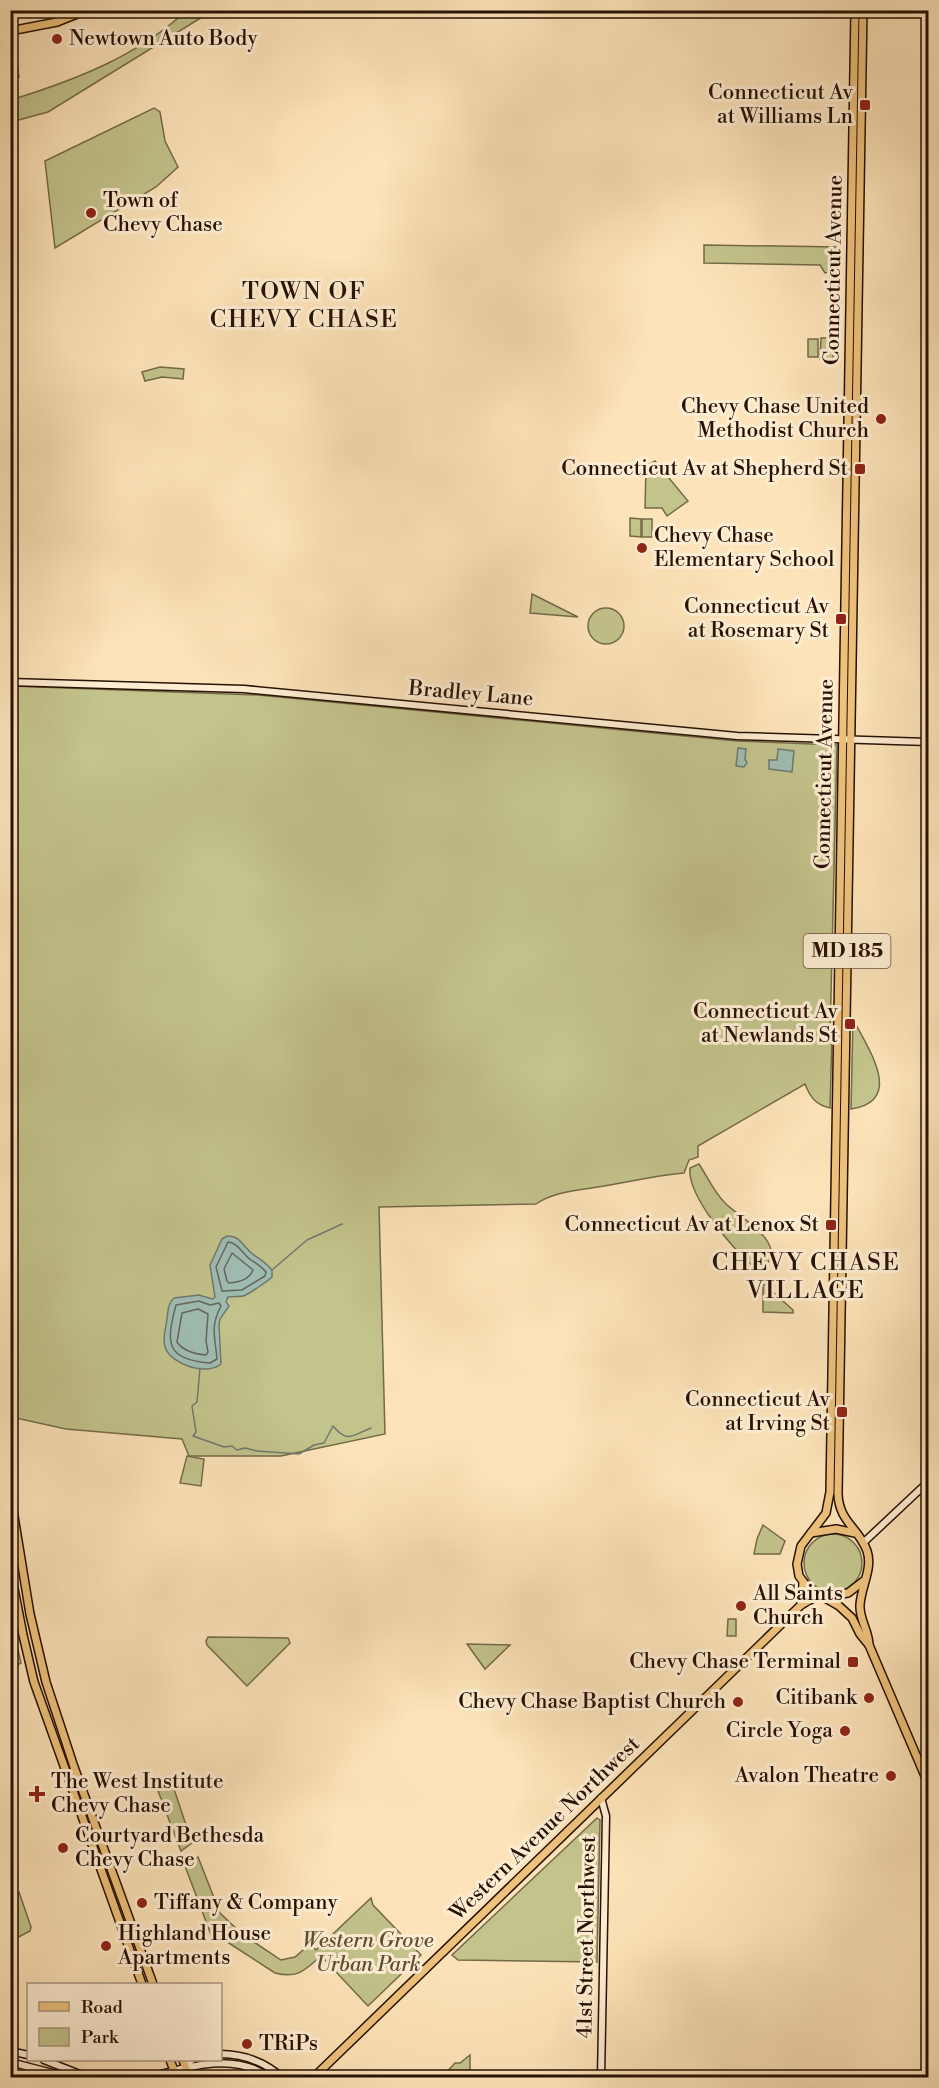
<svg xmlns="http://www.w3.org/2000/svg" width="939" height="2088" font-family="'Libre Bodoni',serif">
<rect width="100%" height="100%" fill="#fde3b9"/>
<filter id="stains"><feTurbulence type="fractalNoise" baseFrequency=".00333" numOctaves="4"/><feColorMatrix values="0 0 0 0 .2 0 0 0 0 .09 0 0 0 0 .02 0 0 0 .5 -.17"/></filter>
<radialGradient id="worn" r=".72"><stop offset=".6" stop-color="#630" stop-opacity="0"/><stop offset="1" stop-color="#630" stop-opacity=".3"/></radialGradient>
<g fill="#c3c38c" stroke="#746a48" stroke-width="1.5">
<path d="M186 11H212L48 112 11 122V100C75 80 136 57 186 11Z"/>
<path d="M11 43H14L19 77 11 78Z"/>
<path d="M154 108 160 112 165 141 178 167 156 187 55 248 45 161Z"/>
<path d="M704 245 840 247 839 270 825 273 820 265 704 263Z"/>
<path d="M821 338H833V359H820Z"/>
<rect x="808" y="339" width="10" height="18"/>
<path d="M160 367 184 369 183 379 162 377 145 381 142 372Z"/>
<path d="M655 461 688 501 667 516 662 508H645L646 466Z"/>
<path d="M630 518 641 519V537L630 536Z"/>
<rect x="642" y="519" width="10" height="18"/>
<path d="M532 594 578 617 530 613Z"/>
<circle cx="606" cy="626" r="18"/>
<path d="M11 686 258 695 737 741 837 745 830 1036H832L830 1108C816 1105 810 1097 805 1084L698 1146V1157L689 1160 684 1173C657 1175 631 1182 604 1186 583 1190 554 1191 536 1204L379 1207 385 1434 281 1456H189L182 1439 66 1429 11 1417Z"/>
<path d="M853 1019C867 1047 906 1101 851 1109Z"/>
<path d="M699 1164C707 1176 714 1192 725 1203 736 1215 786 1241 767 1264 764 1269 759 1268 754 1267 733 1249 687 1196 690 1168Z"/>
<path d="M763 1283 793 1310V1313L763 1312Z"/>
<path d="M187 1456 204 1459 201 1486 180 1483Z"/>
<path d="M763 1525 785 1541 780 1554H754L757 1539Z"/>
<circle cx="833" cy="1563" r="29"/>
<path d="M10 1613 21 1663 11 1668 10 1667Z"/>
<path d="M728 1619H736V1636H727Z"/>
<path d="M208 1637 288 1638 290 1643 247 1686 207 1645 206 1641Z"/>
<path d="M467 1644 510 1645 485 1669Z"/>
<path d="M173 1786 192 1843 181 1851 158 1791Z"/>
<path d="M597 1818 600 1820 597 1962 458 1960 452 1955Z"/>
<path d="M198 1857 220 1913 242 1934 281 1960 295 1957 310 1944 316 1950 371 1898 373 1905 421 1955 368 2006 321 1956C305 1970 298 1979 275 1973L218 1936 213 1940 185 1866H187Z"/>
<path d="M11 1892 12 1895 19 1892 31 1927 30 1931 11 1941Z"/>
<path d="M470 2055V2077H442L455 2063H460Z"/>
</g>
<g fill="#a0bdb4" stroke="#6f786e" stroke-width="1.5">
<path d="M738 748 746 749 745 759 747 763 744 767 736 766Z"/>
<path d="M778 749 794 751 792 772 769 769V760H777Z"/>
<path d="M227 1236C241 1235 243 1248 254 1255 261 1260 266 1263 272 1270V1277C269 1280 248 1295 243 1296 239 1297 233 1296 228 1297L226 1302 229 1306 220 1319 219 1325 221 1364C207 1376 171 1365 165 1347 162 1339 166 1328 167 1319 168 1311 168 1303 174 1298L199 1295 212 1299 215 1297 210 1265 222 1239Z"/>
</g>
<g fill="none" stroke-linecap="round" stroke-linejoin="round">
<g stroke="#63675c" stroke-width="1.5">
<path d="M228 1242C239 1243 242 1254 251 1260 257 1264 261 1266 266 1272L265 1276 242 1290 222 1291 216 1267Z"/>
<path d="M232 1253 253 1270C249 1280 239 1282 229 1283L227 1281 224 1269Z"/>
<path d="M199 1301 210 1305 219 1303 221 1306C210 1327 215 1336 217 1359L210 1363C165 1360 166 1342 176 1305Z"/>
<path d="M198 1309 208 1314 206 1341 208 1352 206 1355C195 1354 183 1351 177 1342L182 1313Z"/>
</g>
<g stroke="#6f786e" stroke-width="1.5">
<path d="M272 1270 307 1240 342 1224"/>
<path d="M200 1368 197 1402 192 1406 196 1432 193 1436 224 1447 232 1446 237 1450 245 1448 257 1451 299 1454 314 1445 324 1443 333 1426C348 1444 352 1435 371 1428"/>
<path d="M10 1647H15"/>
</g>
<g stroke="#261104" stroke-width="9">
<g id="secondary">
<path d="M10 682 244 689 737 736 928 742"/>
<path d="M863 1543 928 1482"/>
<path d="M10 2051 28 2055"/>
<path d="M220 2054C244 2054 265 2062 283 2078"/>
<path d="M44 2060 90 2078"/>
<path d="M10 2062 72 2078"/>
<path d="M185 2066 192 2060"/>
<path d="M147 2078C186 2067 234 2051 270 2078"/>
<path d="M601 2078 606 1816 601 1798"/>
</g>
</g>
<g stroke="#261104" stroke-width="10">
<g id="primary">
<path d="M855 10 830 1492 826 1513 801 1546 797 1564 799 1576 809 1589 839 1606 852 1618 860 1634 869 1645 928 1783"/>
<path d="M863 10 838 1494C839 1522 859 1528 867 1551 873 1568 861 1587 860 1605 859 1619 869 1631 869 1645"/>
<path d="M10 31 57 22 87 10"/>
<path d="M10 1492 30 1614 46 1682 74 1767 153 1984"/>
<path d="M811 1533 836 1529 855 1533"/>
<path d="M10 1568 23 1635 34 1682 142 1984"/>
<path d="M824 1597 848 1593 865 1580"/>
<path d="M801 1605 803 1583"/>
<path d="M170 2060 177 2078"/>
<path d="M183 2060 189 2078"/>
<path d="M313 2078 801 1605 819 1595"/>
</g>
</g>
<use href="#secondary" stroke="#feedd2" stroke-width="6"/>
<use href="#primary" stroke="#eec27c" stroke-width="7"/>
</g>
<g fill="#8f2418" stroke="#feedd2" stroke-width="2">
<circle cx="57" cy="39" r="6"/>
<rect x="859" y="99" width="12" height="12" rx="3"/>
<circle cx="91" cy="213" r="6"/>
<circle cx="881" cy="419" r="6"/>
<rect x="854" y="463" width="12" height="12" rx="3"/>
<circle cx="642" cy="548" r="6"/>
<rect x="835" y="613" width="12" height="12" rx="3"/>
<rect x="844" y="1018" width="12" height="12" rx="3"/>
<rect x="825" y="1219" width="12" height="12" rx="3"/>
<rect x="836" y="1406" width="12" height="12" rx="3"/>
<circle cx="741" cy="1606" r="6"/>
<rect x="847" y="1656" width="12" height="12" rx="3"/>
<circle cx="869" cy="1698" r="6"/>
<circle cx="738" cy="1702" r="6"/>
<circle cx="845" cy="1731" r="6"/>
<circle cx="891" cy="1776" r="6"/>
<path d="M34 1785h6v6h6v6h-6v6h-6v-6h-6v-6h6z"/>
<circle cx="63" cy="1848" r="6"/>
<circle cx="142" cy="1903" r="6"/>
<circle cx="106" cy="1946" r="6"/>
<circle cx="247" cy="2044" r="6"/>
</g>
<g text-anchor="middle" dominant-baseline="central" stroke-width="6" stroke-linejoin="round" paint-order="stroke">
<rect fill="#feedd2" stroke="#675342" stroke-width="1.5" x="803.5" y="934" width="87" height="34" rx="4.5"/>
<g font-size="20" font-weight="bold" fill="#261104">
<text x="847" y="951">MD 185</text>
</g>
<g font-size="21" fill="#261104" stroke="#feedd2" text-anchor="end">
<text x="69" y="39" text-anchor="start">Newtown Auto Body</text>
<text x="853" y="93">Connecticut Av<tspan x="853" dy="24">at Williams Ln</tspan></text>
<text x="103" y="201" text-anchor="start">Town of<tspan x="103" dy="24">Chevy Chase</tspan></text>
<text x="869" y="407">Chevy Chase United<tspan x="869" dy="24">Methodist Church</tspan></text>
<text x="848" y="469">Connecticut Av at Shepherd St</text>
<text x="654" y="536" text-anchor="start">Chevy Chase<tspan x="654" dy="24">Elementary School</tspan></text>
<text x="829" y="607">Connecticut Av<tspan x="829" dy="24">at Rosemary St</tspan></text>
<text x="838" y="1012">Connecticut Av<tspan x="838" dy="24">at Newlands St</tspan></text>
<text x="819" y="1225">Connecticut Av at Lenox St</text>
<text x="830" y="1400">Connecticut Av<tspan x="830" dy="24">at Irving St</tspan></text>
<text x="753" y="1594" text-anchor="start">All Saints<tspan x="753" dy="24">Church</tspan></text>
<text x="841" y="1662">Chevy Chase Terminal</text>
<text x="857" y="1698">Citibank</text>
<text x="726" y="1702">Chevy Chase Baptist Church</text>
<text x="833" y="1731">Circle Yoga</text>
<text x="879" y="1776">Avalon Theatre</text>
<text x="51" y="1782" text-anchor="start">The West Institute<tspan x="51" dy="24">Chevy Chase</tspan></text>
<text x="75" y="1836" text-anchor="start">Courtyard Bethesda<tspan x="75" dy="24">Chevy Chase</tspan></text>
<text x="154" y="1903" text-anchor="start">Tiffany &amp; Company</text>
<text x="118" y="1934" text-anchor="start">Highland House<tspan x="118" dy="24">Apartments</tspan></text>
<text x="259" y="2044" text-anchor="start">TRiPs</text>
</g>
<g font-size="21" fill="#261104" stroke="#feedd2">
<text transform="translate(834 270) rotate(-89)">Connecticut Avenue</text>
<text transform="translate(471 694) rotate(5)">Bradley Lane</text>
<text transform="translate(825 774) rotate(-89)">Connecticut Avenue</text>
<text transform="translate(545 1829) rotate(-44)">Western Avenue Northwest</text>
<text transform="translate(587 1937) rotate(-89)">41st Street Northwest</text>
</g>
<g font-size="21" font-style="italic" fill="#5d4f34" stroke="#feedd2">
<text x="368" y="1941">Western Grove<tspan x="368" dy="24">Urban Park</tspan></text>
</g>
<g font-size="24" letter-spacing="1.5" fill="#261104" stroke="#feedd2">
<text x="304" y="292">TOWN OF<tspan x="304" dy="28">CHEVY CHASE</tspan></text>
<text x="806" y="1263">CHEVY CHASE<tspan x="806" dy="28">VILLAGE</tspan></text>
</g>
</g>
<rect width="939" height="2088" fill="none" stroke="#fde3b9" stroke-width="36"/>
<rect x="12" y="12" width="915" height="2064" fill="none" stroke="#261104" stroke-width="3"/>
<rect x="18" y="18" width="903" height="2052" fill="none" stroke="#261104" stroke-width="1.5"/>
<rect x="27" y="1983" width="195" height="78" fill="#feedd2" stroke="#a89580" stroke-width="1.5"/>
<rect x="39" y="2002" width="30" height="9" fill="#eec27c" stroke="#a89580" stroke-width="1.5"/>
<text x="81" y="2013" font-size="18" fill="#261104">Road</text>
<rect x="39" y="2028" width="30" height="18" fill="#c3c38c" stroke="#a89580" stroke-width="1.5"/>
<text x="81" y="2043" font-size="18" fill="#261104">Park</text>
<rect width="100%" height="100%" filter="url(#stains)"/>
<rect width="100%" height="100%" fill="url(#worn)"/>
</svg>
